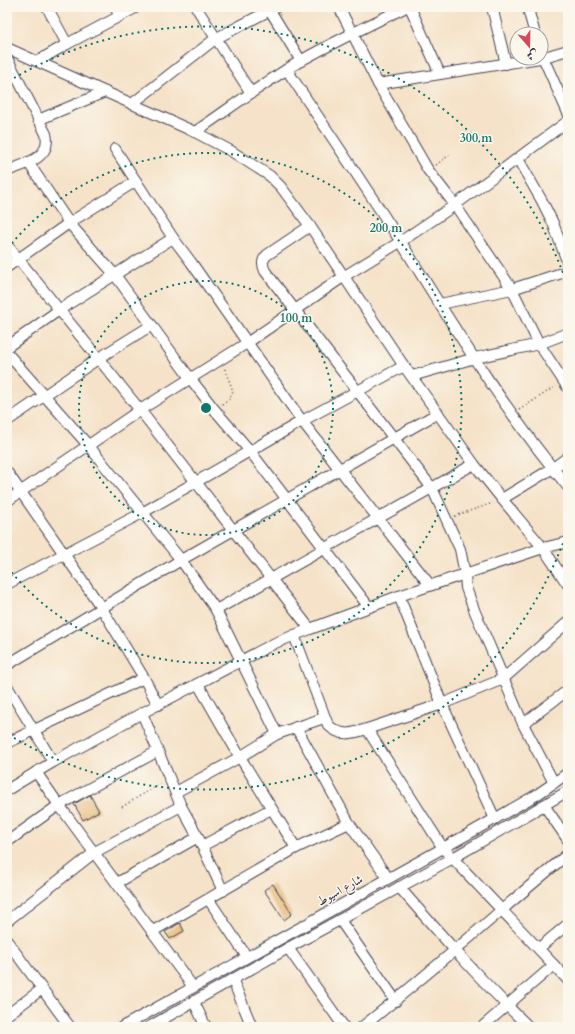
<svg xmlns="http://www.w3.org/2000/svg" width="575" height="1034" font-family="Cardo,Amiri,serif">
<rect width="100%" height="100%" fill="#fbf7ec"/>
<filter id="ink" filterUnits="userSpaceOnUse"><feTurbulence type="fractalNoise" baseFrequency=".025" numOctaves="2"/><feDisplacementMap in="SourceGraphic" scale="8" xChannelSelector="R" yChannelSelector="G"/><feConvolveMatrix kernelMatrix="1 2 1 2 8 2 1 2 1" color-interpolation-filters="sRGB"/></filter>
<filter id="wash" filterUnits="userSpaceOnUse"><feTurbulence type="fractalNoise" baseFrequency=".012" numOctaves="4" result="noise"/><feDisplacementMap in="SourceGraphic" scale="16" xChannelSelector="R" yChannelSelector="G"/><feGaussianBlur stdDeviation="0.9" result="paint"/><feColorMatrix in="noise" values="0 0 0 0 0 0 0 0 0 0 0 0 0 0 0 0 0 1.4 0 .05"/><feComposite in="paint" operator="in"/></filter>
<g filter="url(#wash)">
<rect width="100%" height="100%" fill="#f5e2c8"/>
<g id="blocks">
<g fill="#e6b878">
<path d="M90 795 99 811 83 820 74 804Z"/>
<path d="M273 884 292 914 284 920 264 890Z"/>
<path d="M180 923 184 931 170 939 165 932Z"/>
</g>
</g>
</g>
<g filter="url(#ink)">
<use href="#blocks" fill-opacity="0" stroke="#423f50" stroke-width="1"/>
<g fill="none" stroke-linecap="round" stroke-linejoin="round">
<g stroke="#423f50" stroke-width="12">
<g id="minor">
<path d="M47 7 67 44"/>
<path d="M115 7 120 16"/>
<path d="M196 7 251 93"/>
<path d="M268 7 301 61"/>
<path d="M339 7 378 84 428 170 455 205 512 289 539 344 568 388"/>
<path d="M410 7 440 74"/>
<path d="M492 7 506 64"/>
<path d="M532 7 529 13 535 34"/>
<path d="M7 48 195 132 231 151 270 176 281 187 310 226 404 366 474 464 502 499 543 548 399 596 310 629 275 643 142 713 53 762 7 790"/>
<path d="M541 53 568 113"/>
<path d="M7 58 46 134C52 158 25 164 7 171"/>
<path d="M541 58 568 50"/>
<path d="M38 61 67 44 137 7"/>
<path d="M287 70C326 129 366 187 404 247 455 329 506 413 568 487"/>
<path d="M378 84 540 58"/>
<path d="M132 104 215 39 276 7"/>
<path d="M38 120 105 92"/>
<path d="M195 132C230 108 265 82 302 60 336 41 371 24 406 7"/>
<path d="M115 149 173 238 191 262 302 421 430 585"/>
<path d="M518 159 542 201 553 223 568 264"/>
<path d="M28 162 69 223 115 275 190 378 214 409 250 451 369 607"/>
<path d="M310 226 267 255C262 260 262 264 265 271L432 488 460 549 465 574 466 588 475 612 523 724 554 783"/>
<path d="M7 245 140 410 310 629"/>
<path d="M7 267 69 223 136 181"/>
<path d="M440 304 512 289 568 271"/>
<path d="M7 347 59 310 173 238"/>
<path d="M7 353 88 445 181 560 216 610 277 734"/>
<path d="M412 376 475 358 539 344 568 333"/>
<path d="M7 421 99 358 152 325"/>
<path d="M7 472 101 607 144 678 7 743"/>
<path d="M502 499 553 468 568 457"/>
<path d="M7 501 140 410 247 343 343 277 400 242 455 205 568 121"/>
<path d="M568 542 543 548 568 585"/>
<path d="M7 584 142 513 302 421 404 366"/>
<path d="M399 596 442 704 495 819"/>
<path d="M216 610 474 464"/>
<path d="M294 635 328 725C341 737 351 734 367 729L443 848 568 980"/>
<path d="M7 665 181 560 438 413"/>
<path d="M144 678 158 705"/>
<path d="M198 684 240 757 296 848"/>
<path d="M7 686 53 762"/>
<path d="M142 713 181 806 198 837 223 891"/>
<path d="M523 724 568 690"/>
<path d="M296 727 349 823 388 878"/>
<path d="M367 729 442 704 503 679 568 622"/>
<path d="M36 772 59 805 193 987"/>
<path d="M176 792 240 757 277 734 324 718"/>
<path d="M544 805 568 840"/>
<path d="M7 842 59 805 158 751"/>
<path d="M202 846 271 809"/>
<path d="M117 883 198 837"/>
<path d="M399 887C441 935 483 983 529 1027"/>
<path d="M209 900 247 957"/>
<path d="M340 920 396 1001"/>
<path d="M7 921 95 852 181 806"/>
<path d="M153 931 296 848 349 823"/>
<path d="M7 941 70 1027"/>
<path d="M288 948 344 1027"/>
<path d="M539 948 568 924"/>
<path d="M233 981 252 1027"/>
<path d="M194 1002 206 1027"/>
<path d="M7 1015 42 989"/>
<path d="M122 1027 470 833 538 794 568 773"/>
<path d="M149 1027 288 948 453 858 568 791"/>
<path d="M362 1027C433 971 499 911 568 854"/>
<path d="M482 1027 554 965"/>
</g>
</g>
<g stroke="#423f50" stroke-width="1.5" stroke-dasharray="1 3" stroke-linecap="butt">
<path d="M436 165 452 153"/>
<path d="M222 404 229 399 233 391 224 367"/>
<path d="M519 410 556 386"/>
<path d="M455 516 493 503"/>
<path d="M122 807 161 783"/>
</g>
<use href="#minor" stroke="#fff" stroke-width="10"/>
</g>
</g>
<g fill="none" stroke="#0f766e" stroke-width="2" stroke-dasharray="2 4">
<circle cx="206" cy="408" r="127"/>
<path d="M8 248A255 255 0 1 1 8 568"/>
<path d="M567 532A382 382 0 0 1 9 735M9 81A382 382 0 0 1 567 284"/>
</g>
<g text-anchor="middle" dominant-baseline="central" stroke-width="3" stroke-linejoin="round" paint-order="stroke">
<g font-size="12" fill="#22223b" stroke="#fbf7ec">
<text transform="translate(340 890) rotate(-29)">شارع اسيوط</text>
</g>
</g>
<circle cx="206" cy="408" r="6" fill="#0f766e" stroke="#fbf7ec" stroke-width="2"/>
<g font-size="12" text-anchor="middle" font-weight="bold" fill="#0f766e" stroke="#fbf7ec" stroke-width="3" stroke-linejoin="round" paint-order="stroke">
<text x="476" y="142">300 m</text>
<text x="386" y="232">200 m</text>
<text x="296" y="322">100 m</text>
</g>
<rect width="575" height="1034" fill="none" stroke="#fbf7ec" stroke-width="24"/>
<g transform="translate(529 46) rotate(160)"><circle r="19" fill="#fbf7ec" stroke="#a4a2a5"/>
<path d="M0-3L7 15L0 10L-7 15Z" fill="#d1495b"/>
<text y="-6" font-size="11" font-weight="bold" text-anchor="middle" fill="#22223b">ش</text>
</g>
</svg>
